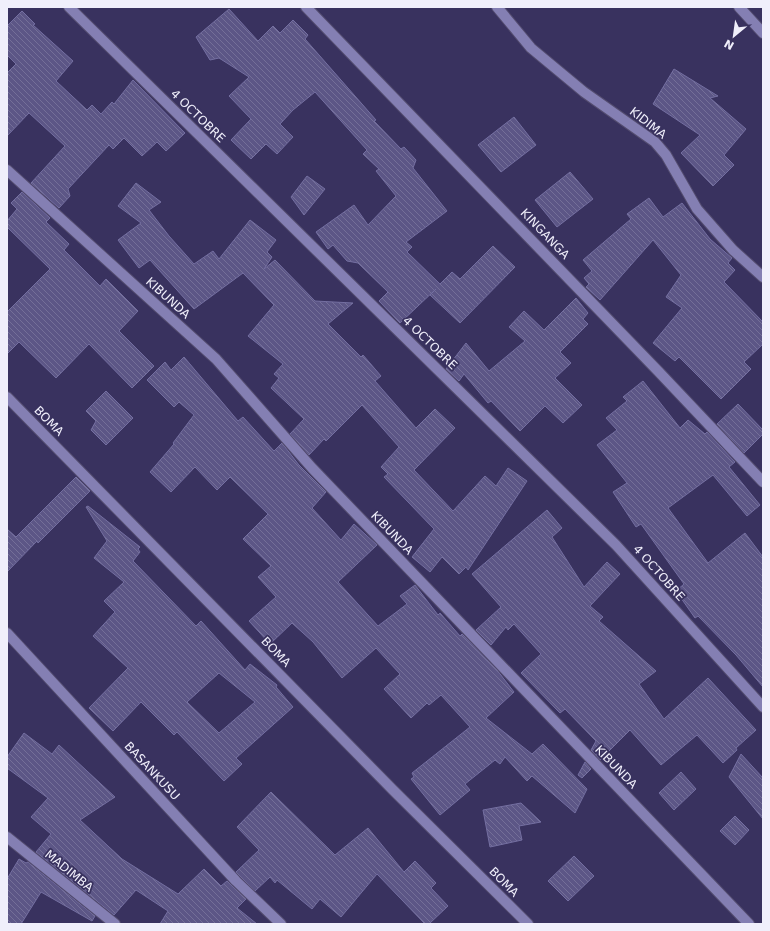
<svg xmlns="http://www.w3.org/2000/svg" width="770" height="931" font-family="'DejaVu Sans',sans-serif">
<defs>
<pattern id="building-back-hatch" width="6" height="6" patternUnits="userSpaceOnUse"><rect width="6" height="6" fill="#5c5686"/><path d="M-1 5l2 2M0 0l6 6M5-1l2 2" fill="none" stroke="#746f98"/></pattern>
</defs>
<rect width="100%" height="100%" fill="#39325f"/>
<g fill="url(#building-back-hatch)" stroke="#746fa1" fill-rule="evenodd">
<path d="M229 9 258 41 273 26 280 33 293 20 308 35 305 39 376 120 374 121 401 149 404 147 416 160 413 168 447 211 406 242 412 247 407 252 440 284 452 272 460 279 493 246 515 267 460 323 430 295 436 289 400 323 379 301 388 292 358 263 347 261 333 245 328 249 316 232 354 205 368 225 396 196 376 171 379 169 363 154 367 150 315 92 293 110 280 124 293 137 277 154 266 144 251 159 231 140 251 119 229 96 249 77 219 58 210 60 196 37Z"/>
<path d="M22 11 35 24 33 25 73 61 56 81 87 110 92 105 101 114 112 102 114 104 133 80 185 133 166 151 157 142 142 156 124 138 113 149 109 145 68 189 70 196 59 208 31 183 65 146 29 113 7 136V73L16 64 7 55V26Z"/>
<path d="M674 69 718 96 710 98 746 129 724 155 734 165 713 186 681 153 700 135 653 104Z"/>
<path d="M514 117 536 145 501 172 478 145Z"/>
<path d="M570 172 593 199 557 227 535 200Z"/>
<path d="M307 176 325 189 304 215 291 197Z"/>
<path d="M136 183 161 202 149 210 169 236 194 264 213 251 219 259 250 220 276 240 267 252 272 257 264 269 275 260 315 301 353 303 328 324 361 357 363 355 381 376 375 381 416 428 435 409 455 428 414 470 453 511 485 476 496 486 508 468 527 481 468 570 466 567 459 574 442 557 430 572 412 557 434 529 384 477 388 474 381 467 399 447 362 405 326 441 324 439 309 455 290 434 304 419 271 388 279 378 274 374 283 364 248 336 274 305 243 273 194 309 150 260 139 268 118 240 141 223 118 206Z"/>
<path d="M22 192 50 218 46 222 69 244 64 250 100 286 106 279 138 311 119 331 154 366 132 388 89 344 56 378 19 342 7 354V312L50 269 7 227V221L17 209 11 203Z"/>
<path d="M649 198 663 217 682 203 710 239 732 258 728 263 735 270 724 282 763 322V344L744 362 751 369 721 399 679 357 675 361 653 343 682 308 666 297 681 275 653 240 600 300 586 287 589 284 584 278 592 271 583 260 631 219 627 214Z"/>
<path d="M576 298 588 313 583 319 588 324 560 352 571 363 555 378 582 405 563 423 545 406 520 431 491 401 488 403 464 374 459 381 446 369 466 343 489 371 525 341 509 327 524 311 544 330Z"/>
<path d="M184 357 238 421 243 417 274 451 282 443 299 465 326 492 312 508 341 540 354 524 377 545 338 582 378 626 407 604 400 596 415 585 438 615 440 613 460 636 462 634 497 670 514 692 486 718 532 754 543 744 587 789 575 813 532 776 527 781 505 757 500 764 495 760 465 784 470 790 440 815 411 779 414 777 412 773 470 727 441 695 429 705 427 703 411 718 384 689 400 674 376 648 342 678 313 642 292 623 270 644 249 621 276 597 258 577 271 566 243 539 268 514 230 477 217 490 195 467 171 492 150 472 174 444 173 443 194 415 179 402 174 407 147 380 165 362 171 370Z"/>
<path d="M643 381 680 428 688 420 705 434 707 432 735 462 729 467 760 505 747 516 713 475 668 508 708 563 745 533 763 557V687L736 655 698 616 695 618 676 591 684 584 641 524 636 527 613 492 627 483 597 445 617 430 606 418 627 401 623 397Z"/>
<path d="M106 391 133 418 106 445 91 430 96 421 86 411Z"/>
<path d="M738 404 763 430V434L744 453 717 424Z"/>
<path d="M76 477 90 491 38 543 37 541 7 572V529L16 537Z"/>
<path d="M88 506 140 547 138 549 140 552 133 561 196 626 201 621 245 670 250 664 277 685 276 687 293 707 236 758 242 764 224 781 177 732 174 735 141 702 113 731 89 708 128 668 93 636 115 612 104 601 124 582 94 558 107 541 86 507ZM219 673 255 702 219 733 187 702Z"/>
<path d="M547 510 562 528 552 537 584 587 607 562 620 574 590 606 603 617 599 621 656 671 639 684 664 719 708 678 756 730 736 748 737 750 723 763 697 735 661 765 630 730 600 760 591 750 596 741 565 709 560 713 521 673 541 654 514 624 508 630 506 627 491 645 476 630 501 607 472 574Z"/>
<path d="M24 733 52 754 59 745 115 797 80 820 122 859 178 894 204 869 221 886 227 881 246 899 237 908 257 924H160L168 911 136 890 114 915 36 852 51 834 31 817 48 798 7 768V757Z"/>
<path d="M741 754 763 778V819L729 777Z"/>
<path d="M585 762 591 769 582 778 578 775Z"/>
<path d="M681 772 696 789 674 810 659 793Z"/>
<path d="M271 792 335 855 368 828 404 872 415 861 436 883 431 888 448 906 429 924H425L377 874 341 917 320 899 312 909 277 880 275 883 270 877 255 891 236 872 259 850 237 827Z"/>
<path d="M521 803 541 822 519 826 522 840 490 847 483 810Z"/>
<path d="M735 816 749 830 735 845 720 831Z"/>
<path d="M574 856 594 876 568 901 548 881Z"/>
<path d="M19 859 26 863 28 862 95 916 92 921 41 892 21 924H7V879Z"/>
</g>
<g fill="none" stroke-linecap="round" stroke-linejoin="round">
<g stroke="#534c6f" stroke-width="12">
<g id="minor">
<path d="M69 7 616 545 763 707"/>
<path d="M306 7 658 371 763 482"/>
<path d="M497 7 531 48 584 92 655 142 666 155 697 209 733 250 763 277"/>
<path d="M739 7 763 33"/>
<path d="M7 170 216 359 312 468 749 924"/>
<path d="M7 397 393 790 528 924"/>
<path d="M7 633 236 881 281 924"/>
<path d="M7 837 115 924"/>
</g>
</g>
<use href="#minor" stroke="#847fb3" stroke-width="10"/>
</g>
<g text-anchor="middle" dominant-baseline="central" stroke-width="3.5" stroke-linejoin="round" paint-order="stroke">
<g font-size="12" fill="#f0effb" stroke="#39325f">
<text transform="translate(198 116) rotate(44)">4 OCTOBRE</text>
<text transform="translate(648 123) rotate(38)">KIDIMA</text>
<text transform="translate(545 234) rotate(46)">KINGANGA</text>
<text transform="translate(168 298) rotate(42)">KIBUNDA</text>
<text transform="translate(430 343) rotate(44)">4 OCTOBRE</text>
<text transform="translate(49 421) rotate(45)">BOMA</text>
<text transform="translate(392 533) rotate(46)">KIBUNDA</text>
<text transform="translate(659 573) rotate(48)">4 OCTOBRE</text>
<text transform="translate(276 652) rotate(46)">BOMA</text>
<text transform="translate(616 767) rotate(46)">KIBUNDA</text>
<text transform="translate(152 771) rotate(47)">BASANKUSU</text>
<text transform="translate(69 871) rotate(39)">MADIMBA</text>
<text transform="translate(504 882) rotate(45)">BOMA</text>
</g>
</g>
<rect width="770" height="931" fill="none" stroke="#f0effb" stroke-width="16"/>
<g transform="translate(734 36) rotate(209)" stroke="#39325f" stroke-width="3" paint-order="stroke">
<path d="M0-3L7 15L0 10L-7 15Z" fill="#f0effb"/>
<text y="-6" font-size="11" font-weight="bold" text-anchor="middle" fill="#f0effb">N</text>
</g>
</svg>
